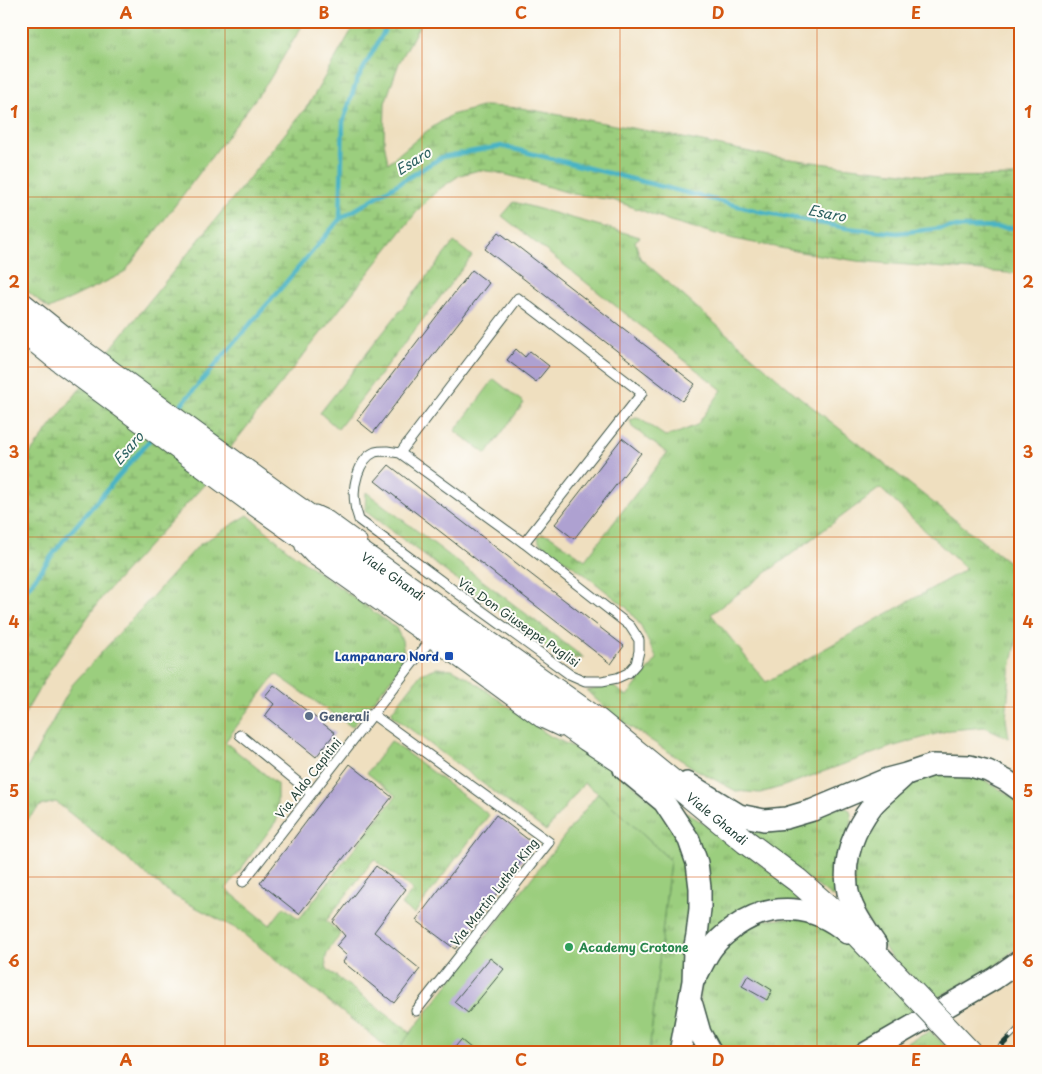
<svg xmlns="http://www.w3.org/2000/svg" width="1042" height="1074" font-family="'Playpen Sans',sans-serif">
<defs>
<pattern id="grass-tufts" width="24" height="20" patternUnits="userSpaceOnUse" patternTransform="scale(1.25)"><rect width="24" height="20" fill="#9bce7e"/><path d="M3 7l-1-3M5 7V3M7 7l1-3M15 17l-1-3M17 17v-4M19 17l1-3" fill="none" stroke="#7ea868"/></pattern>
<pattern id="wetland-marsh" width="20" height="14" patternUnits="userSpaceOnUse" patternTransform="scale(1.25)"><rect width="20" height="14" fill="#9bce7e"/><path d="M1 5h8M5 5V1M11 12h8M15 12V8" fill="none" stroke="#7ea868"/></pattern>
</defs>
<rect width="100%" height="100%" fill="#fdfcf7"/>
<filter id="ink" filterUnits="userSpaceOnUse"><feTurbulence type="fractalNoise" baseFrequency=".02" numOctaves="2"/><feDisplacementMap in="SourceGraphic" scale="10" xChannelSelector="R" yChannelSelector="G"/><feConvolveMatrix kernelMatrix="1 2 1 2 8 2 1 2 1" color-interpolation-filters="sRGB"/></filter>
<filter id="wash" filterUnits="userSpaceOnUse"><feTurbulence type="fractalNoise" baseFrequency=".0096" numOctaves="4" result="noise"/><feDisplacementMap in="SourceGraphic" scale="20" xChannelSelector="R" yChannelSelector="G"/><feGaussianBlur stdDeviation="1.12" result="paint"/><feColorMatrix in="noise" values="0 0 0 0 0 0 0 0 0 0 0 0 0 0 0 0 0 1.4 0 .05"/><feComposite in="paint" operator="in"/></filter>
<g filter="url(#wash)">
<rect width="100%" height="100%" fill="#efdfbf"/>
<g fill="url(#grass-tufts)" stroke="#5d8659" fill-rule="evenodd">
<path d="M31 21H305L268 82 124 273 49 309 21 286V34Z"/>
<path d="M514 202 640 237 635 241 640 258 792 391 1021 572V618L1010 674 1006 719 1009 738 985 727 950 730 891 747 781 787 760 793 736 791 695 769 615 717 587 691 611 685 627 696 657 659 640 625 627 608 584 574 539 542 538 537 542 534 549 535 585 560 667 453 632 427 630 420 636 418 640 419 665 436 675 434 697 425 722 390 502 216ZM880 488 966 569 766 682 711 614Z"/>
<path d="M454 242 472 256 338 429 320 413Z"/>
<path d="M366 492 584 658H561L365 511Z"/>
<path d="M248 515 288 550 396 628 402 640 404 655 400 668 352 727 276 674 225 742 277 784V820L226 889 270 925 284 907 299 919 396 796 367 773 391 741 489 815 414 914 401 905 413 890 374 859 326 921 341 934C333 945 320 956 328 970L411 1033 401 1045 410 1053H394L237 929 172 895 56 802 40 806 21 827V780L72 685 199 545Z"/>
<path d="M436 668 452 669 467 677 550 736 600 760 623 776 664 811 688 858 692 910 673 1053H649L670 860 598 793 584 783 546 831 393 716 392 711 421 674Z"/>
<path d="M937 772 978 776 1021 802V944L994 967 935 999 890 956 853 897 857 835 895 788Z"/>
<path d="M844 807 850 810 852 820 837 894 832 897 731 821Z"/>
<path d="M682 812 688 813 700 821 800 893 799 900 703 944Z"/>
<path d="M808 918 846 939 919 1014 851 1053H723L716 1044 701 1010 700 992 708 967 721 946 760 920Z"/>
<path d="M930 1031 953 1053H888Z"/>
</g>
<path fill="url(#wetland-marsh)" stroke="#5d8659" d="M357 21H422L399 63 385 103 384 142 388 163 427 131 451 115 486 106 521 108 659 133 769 156 841 166 938 177 1021 176V274L857 261 801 252 734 239 670 221 613 200 573 194 515 177 495 172 479 170 460 175 438 190 419 209 234 443 203 486 102 597 51 669 21 720V465L113 346 309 104Z"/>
<g fill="#9bce7e" stroke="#5d8659">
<path d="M494 379 524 403 486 454 455 431Z"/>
<path d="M598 793 670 860 649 1053H410L401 1045Z"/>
</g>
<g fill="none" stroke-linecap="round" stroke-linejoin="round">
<g stroke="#48b3c5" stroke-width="4.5">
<path d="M340 219 343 122 357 80 390 21"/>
<path d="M175 412 340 219 442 157 502 146 758 211 846 228 897 233 952 227 1021 228"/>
<path d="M21 597 62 542 153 436"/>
</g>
</g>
<g id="blocks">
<g fill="#aea1d1">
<path d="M499 232 695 384 682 401 485 249Z"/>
<path d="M472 270 489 283 373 433 357 420Z"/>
<path d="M516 349 525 357 530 351 549 366 536 382 507 360Z"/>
<path d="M622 438 641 453 574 539 555 524Z"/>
<path d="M389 465 624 646 611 664 375 481Z"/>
<path d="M274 685 335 733 316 757 265 716 274 704 265 696Z"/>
<path d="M350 764 392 797 299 914 260 883Z"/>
<path d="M496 815 534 844 455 949 416 920Z"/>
<path d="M376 866 406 889 374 932 420 969 394 1003 343 962 347 956 336 946 345 936 333 922Z"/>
<path d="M490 958 504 969 468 1013 454 1002Z"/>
<path d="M748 975 772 990 767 1000 742 986Z"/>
<path d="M461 1040 477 1053H450Z"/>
</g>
</g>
</g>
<g filter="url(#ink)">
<use href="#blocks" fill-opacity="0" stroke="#3e5549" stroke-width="1"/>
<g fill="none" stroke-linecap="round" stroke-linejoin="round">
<g stroke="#3e5549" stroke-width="11">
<g id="service">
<path d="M387 451 400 453 524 543 630 626 639 640V651L636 664 628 673 617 678 602 681H585L569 674 452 589 359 520C358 515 355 509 355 504 352 488 358 459 375 452 378 451 383 451 387 451Z"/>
<path d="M400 453 518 298 642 393 524 543"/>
<path d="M316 510 329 516 362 540"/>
<path d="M300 547 310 558 449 656 539 722 560 732"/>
<path d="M372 714 549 842 416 1011"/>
<path d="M240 735 311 793"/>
<path d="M243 882 429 642"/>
</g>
</g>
<g stroke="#3e5549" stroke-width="24">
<g id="tertiary">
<path d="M624 769 664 802 689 840 697 863 700 888V909L697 935 694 951 693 981 680 1053"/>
<path d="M687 783 739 815 764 820 786 818 813 810 887 779 906 774 933 765 970 766 988 771 1007 781 1021 791"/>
<path d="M876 945C864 927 849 907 847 886 843 857 855 828 872 806 880 796 894 786 903 777"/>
<path d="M696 977C701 968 707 954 713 947 719 938 728 932 736 926 772 901 815 905 847 933"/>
<path d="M692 1005 700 1033 711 1053"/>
<path d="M866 1053 994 979 1021 960"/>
</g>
</g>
<g stroke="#3e5549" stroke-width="26">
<g id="secondary">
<path id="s1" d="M21 304 71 344 274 492 597 720 746 842 797 880 844 921 895 974"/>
<path d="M21 329 52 354 249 499 587 739 644 776"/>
</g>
</g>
<use href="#service" stroke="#fff" stroke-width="9"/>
<use href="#tertiary" stroke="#fff" stroke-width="21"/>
<use href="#secondary" stroke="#fff" stroke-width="24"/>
<g stroke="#1f3d34" stroke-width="5.5">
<path id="rail" d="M994 1053 1021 1026"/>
</g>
<use href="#rail" stroke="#fdfcf7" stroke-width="4" stroke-dasharray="11" stroke-linecap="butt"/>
<g stroke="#3e5549" stroke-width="26" stroke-linecap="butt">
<path id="secondary-bridge" d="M895 974 970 1053"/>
</g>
<use href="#secondary-bridge" stroke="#fff" stroke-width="24"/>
</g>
</g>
<path fill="none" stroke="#d45610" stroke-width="1" stroke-opacity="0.55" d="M225 21V1053M422 21V1053M620 21V1053M817 21V1053M21 197H1021M21 367H1021M21 537H1021M21 707H1021M21 877H1021"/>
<rect fill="#1a4fb4" stroke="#fdfcf7" stroke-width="2" x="444" y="651" width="10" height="10" rx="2.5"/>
<circle fill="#5c6f8a" stroke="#fdfcf7" stroke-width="2" cx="309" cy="716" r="5"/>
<circle fill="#2e9e5b" stroke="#fdfcf7" stroke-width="2" cx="569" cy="947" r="5"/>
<g text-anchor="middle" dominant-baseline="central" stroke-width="4" stroke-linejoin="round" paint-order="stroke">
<g font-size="12" fill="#1f3d34" stroke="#fdfcf7">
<text stroke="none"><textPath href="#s1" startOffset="461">Viale Ghandi</textPath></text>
<text transform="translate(519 622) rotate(35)">Via Don Giuseppe Puglisi</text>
<text transform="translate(308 778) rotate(-52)">Via Aldo Capitini</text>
<text stroke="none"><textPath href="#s1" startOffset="866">Viale Ghandi</textPath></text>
<text transform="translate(494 892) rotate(-52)">Via Martin Luther King</text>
</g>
<g font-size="12" font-weight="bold" fill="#164399" stroke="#fdfcf7" text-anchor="end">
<text x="439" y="656">Lampanaro Nord</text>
</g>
<g font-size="12" font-weight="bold" fill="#4e5e75" stroke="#fdfcf7" text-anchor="start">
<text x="319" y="716">Generali</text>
</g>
<g font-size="12" font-weight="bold" fill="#27864d" stroke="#fdfcf7" text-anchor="start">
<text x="579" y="947">Academy Crotone</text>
</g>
<g font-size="14" font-style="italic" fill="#2b6060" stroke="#fdfcf7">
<text transform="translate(413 161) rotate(-32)">Esaro</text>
<text transform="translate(827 213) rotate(11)">Esaro</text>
<text transform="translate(128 448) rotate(-49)">Esaro</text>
</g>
</g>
<rect width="1042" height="1074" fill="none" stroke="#fdfcf7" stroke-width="55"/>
<rect x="28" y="28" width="986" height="1018" fill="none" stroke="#d45610" stroke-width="2"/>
<g font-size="16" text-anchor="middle" font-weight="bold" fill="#d45610">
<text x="126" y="19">A</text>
<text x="324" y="19">B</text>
<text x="521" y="19">C</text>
<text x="718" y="19">D</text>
<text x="916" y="19">E</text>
<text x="14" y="118">1</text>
<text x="1028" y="118">1</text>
<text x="14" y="288">2</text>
<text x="1028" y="288">2</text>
<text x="14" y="458">3</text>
<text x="1028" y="458">3</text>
<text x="14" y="628">4</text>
<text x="1028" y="628">4</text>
<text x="14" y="797">5</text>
<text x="1028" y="797">5</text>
<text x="14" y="967">6</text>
<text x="1028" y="967">6</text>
<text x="126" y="1066">A</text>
<text x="324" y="1066">B</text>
<text x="521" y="1066">C</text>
<text x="718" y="1066">D</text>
<text x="916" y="1066">E</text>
</g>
</svg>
